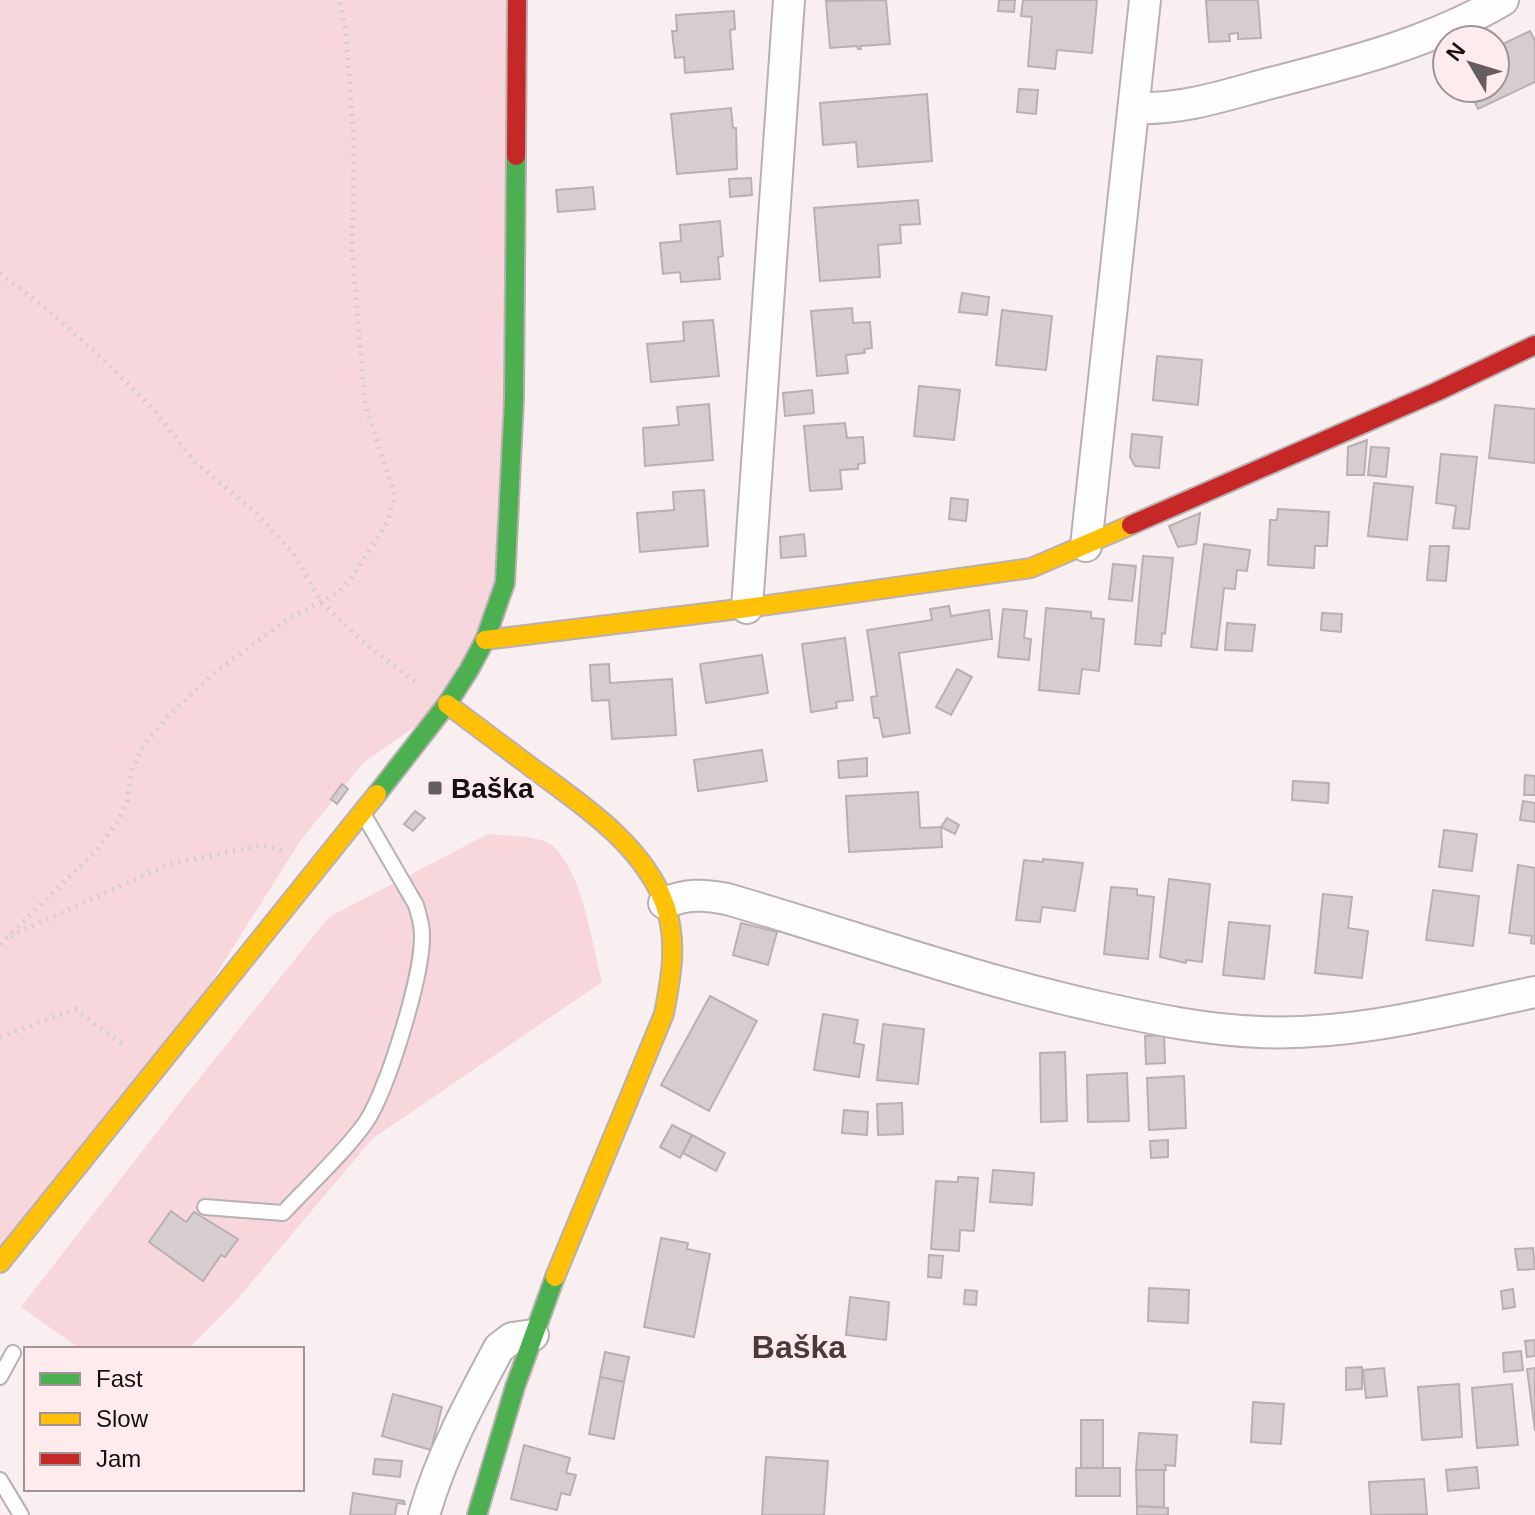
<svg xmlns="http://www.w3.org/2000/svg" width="1535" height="1515" font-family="Helvetica,sans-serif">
<rect width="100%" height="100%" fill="#f9eff1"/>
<g fill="#f7d6dc">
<path d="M0 0H517L505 583 447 704 363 763 301 840 156 1069 0 1263Z"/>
<path d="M488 834C505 836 528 835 544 841 580 854 593 948 602 982L372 1139 235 1302 188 1349H80L21 1307 182 1100 329 917Z"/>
</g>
<g fill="#d5cdcf" stroke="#b8b0b1" stroke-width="2">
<path d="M886 0 890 44 860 46 861 49H858L857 46 830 48 826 1Z"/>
<path d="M999 0H1015L1014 12 998 11Z"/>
<path d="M1023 0H1097L1092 53 1057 50 1055 69 1028 66 1032 17 1021 16Z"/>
<path d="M1206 0H1258L1261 38 1238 39V33L1229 34 1230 41 1209 42Z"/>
<path d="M734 11 735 29 730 30 733 69 685 73 684 57 675 58 672 31H677L676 15Z"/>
<path d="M1530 31 1535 41V82L1478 109 1468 88H1495V48Z"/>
<path d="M1019 89 1038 90 1036 114 1017 112Z"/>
<path d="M927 94 932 161 858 167 856 142 823 145 820 103Z"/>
<path d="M731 108 733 128H736L737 169 677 174 671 114Z"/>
<path d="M751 178 752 195 730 197 729 179Z"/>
<path d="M593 187 595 209 558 212 556 190Z"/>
<path d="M918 200 920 224 900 225 901 243 878 245 880 277 820 281 814 208Z"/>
<path d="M720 221 723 256 718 257 720 279 681 282 680 272 663 274 660 243 681 241 680 225Z"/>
<path d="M962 293 989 297 987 315 959 312Z"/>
<path d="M852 308 853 323 870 322 872 348 864 349 865 353 846 355 848 373 817 376 811 311Z"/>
<path d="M1002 310 1052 316 1046 370 996 365Z"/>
<path d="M713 320 719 376 651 382 647 344 684 341 683 322Z"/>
<path d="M1157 356 1202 360 1198 405 1153 400Z"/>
<path d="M919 386 960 390 954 440 914 436Z"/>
<path d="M812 390 814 413 785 416 783 393Z"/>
<path d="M709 404 713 460 645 466 643 428 679 425 677 407Z"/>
<path d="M1495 405 1535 409V463L1489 458Z"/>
<path d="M845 423 847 438 863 437 865 463 858 464V469L840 470 842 489 810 491 804 426Z"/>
<path d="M1132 434 1162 437 1159 468 1135 466 1130 457Z"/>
<path d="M1367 440 1364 475H1347L1348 447Z"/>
<path d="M1371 447 1389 448 1386 477 1368 475Z"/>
<path d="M1441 454 1477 457 1469 529 1453 528 1456 506 1436 503Z"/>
<path d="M1374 483 1413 487 1407 540 1368 536Z"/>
<path d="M704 490 708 546 640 552 637 513 674 510 673 492Z"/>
<path d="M951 498 968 500 966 521 949 519Z"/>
<path d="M1278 509 1329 512 1327 546H1315L1314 568 1268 565 1270 520H1277Z"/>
<path d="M1200 513 1196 544 1178 547 1169 526Z"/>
<path d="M804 534 806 556 781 558 780 537Z"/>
<path d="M1204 544 1250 550 1247 571 1237 570 1235 589 1224 588 1217 650 1191 647Z"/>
<path d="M1430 546H1449L1446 581 1427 580Z"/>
<path d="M1143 556 1173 558 1165 634 1162 633 1161 646 1135 644Z"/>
<path d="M1113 564 1136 566 1132 601 1109 599Z"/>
<path d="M949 606 951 616 989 610 992 639 899 653 910 733 883 737 879 718H874L871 697 877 696 867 630 932 620 930 609Z"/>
<path d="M1046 608 1091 612V618L1104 619 1099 671 1082 669 1079 694 1039 690Z"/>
<path d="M1003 609 1027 611 1024 638 1031 639 1029 660 998 657Z"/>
<path d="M1322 613 1342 614 1341 632 1321 630Z"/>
<path d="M1227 623 1255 625 1252 651 1225 650Z"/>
<path d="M845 638 853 700 836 702 837 708 811 712 802 644Z"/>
<path d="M762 655 768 693 706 703 700 664Z"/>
<path d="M609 664 610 683 672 679 676 735 612 739 609 700 592 701 590 665Z"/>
<path d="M957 669 972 677 951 715 936 707Z"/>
<path d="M762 750 767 781 698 791 694 760Z"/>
<path d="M867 758V776L839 778 838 761Z"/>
<path d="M1525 775 1535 776V795H1524Z"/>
<path d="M1293 781 1329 783 1328 803 1292 800Z"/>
<path d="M342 784 348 789 337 804 331 799Z"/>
<path d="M918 792 920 828 941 827 942 847 849 852 846 796Z"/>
<path d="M1523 801 1535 803V822L1520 820Z"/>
<path d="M415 811 425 818 413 831 404 824Z"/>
<path d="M947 818 959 825 955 834 941 827Z"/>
<path d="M1444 830 1477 834 1472 871 1439 867Z"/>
<path d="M1043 859 1083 863 1075 911 1042 907 1040 922 1016 920 1024 860 1043 862Z"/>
<path d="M1518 865 1535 868V944L1531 943 1532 936 1509 933Z"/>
<path d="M1169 879 1210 884 1202 962 1186 960V963L1160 957Z"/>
<path d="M1111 887 1137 889V895L1154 897 1148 959 1104 954Z"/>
<path d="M1433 890 1479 896 1473 946 1426 940Z"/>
<path d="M1323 894 1352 897 1348 928 1368 931 1362 978 1315 973Z"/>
<path d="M1229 922 1270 926 1264 979 1223 975Z"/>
<path d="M741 923 777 932 768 965 733 955Z"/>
<path d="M710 996 757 1021 709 1111 661 1085Z"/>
<path d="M823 1014 858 1020 854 1043 864 1045 859 1077 814 1070Z"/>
<path d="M883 1024 924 1029 918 1084 877 1080Z"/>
<path d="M1164 1035 1165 1063 1146 1064 1145 1036Z"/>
<path d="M1065 1052 1067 1121 1041 1122 1040 1053Z"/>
<path d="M1127 1073 1129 1121 1088 1122 1087 1075Z"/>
<path d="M1184 1076 1186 1128 1149 1130 1147 1078Z"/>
<path d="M902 1103 903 1134 878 1135 877 1104Z"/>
<path d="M844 1110 868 1112 867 1135 842 1133Z"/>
<path d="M672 1125 692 1135 680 1158 660 1147Z"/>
<path d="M692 1135 725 1153 716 1171 683 1153Z"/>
<path d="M1168 1140V1157L1151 1158 1150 1141Z"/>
<path d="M993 1170 1034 1173 1032 1205 990 1202Z"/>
<path d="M958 1177 978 1178 974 1231 960 1230 959 1251 931 1249 936 1181 958 1182Z"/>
<path d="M171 1211 186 1222 194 1212 238 1239 225 1257 221 1255 203 1281 149 1242Z"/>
<path d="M661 1238 688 1243 687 1249 710 1254 694 1337 644 1327Z"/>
<path d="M1533 1248 1535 1269 1518 1270 1515 1249Z"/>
<path d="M929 1255 943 1256 941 1278 928 1277Z"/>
<path d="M1149 1288 1189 1290 1188 1323 1148 1321Z"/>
<path d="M1513 1289 1515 1307 1503 1309 1501 1291Z"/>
<path d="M965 1290 977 1291 976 1305 964 1304Z"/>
<path d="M850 1297 889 1302 886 1340 846 1335Z"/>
<path d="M1535 1340V1356L1527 1357 1525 1341Z"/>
<path d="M1521 1351 1523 1370 1504 1372 1503 1353Z"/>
<path d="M605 1352 629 1357 624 1382 600 1377Z"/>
<path d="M1362 1367V1389L1346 1390V1368Z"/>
<path d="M1384 1368 1387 1396 1366 1398 1363 1370Z"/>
<path d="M1535 1368V1431L1527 1369Z"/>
<path d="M600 1377 624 1382 614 1439 589 1434Z"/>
<path d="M1459 1384 1462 1437 1422 1440 1418 1387Z"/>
<path d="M1512 1384 1518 1445 1477 1448 1472 1388Z"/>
<path d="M393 1394 442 1407 431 1450 382 1436Z"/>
<path d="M1253 1402 1284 1404 1281 1444 1251 1442Z"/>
<rect x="1081" y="1420" width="22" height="48"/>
<path d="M1139 1433 1177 1435 1175 1466 1165 1465 1166 1470H1136Z"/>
<path d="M524 1445 570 1458 566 1473 576 1475 570 1495 561 1493 557 1510 511 1499Z"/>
<path d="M766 1457 828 1461 824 1515H762Z"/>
<path d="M375 1459 402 1461 400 1477 373 1474Z"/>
<path d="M1477 1467 1479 1488 1448 1491 1446 1470Z"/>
<rect x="1076" y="1468" width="44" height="28"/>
<path d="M1136 1470H1164V1508L1137 1506Z"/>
<path d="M1424 1479 1427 1514 1371 1515 1369 1482Z"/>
<path d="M353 1493 404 1501 405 1504 397 1503 395 1515H350Z"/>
<path d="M1137 1506 1168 1508V1515H1137Z"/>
</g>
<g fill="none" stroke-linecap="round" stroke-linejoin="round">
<g stroke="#b8b0b2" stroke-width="18">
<g id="lane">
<path d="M205 1207 283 1213C308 1186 346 1151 366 1122 388 1089 423 974 422 935 422 924 419 915 416 905L365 817"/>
<path d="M0 1377 13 1353"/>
<path d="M0 1480 21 1515"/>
</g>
</g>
<g stroke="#b8b0b2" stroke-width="34">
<g id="street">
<path d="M1135 108C1181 110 1223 96 1267 84 1349 63 1430 43 1503 0"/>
<path d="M1086 546 1145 0"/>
<path d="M747 608 789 0"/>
<path d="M664 903C687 894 703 894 727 899 851 935 973 979 1099 1007 1153 1019 1205 1030 1260 1032 1353 1036 1445 1011 1535 992"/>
<path d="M424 1515C441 1456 470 1402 499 1348L512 1338 533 1335"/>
</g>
</g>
<g stroke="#b8b0b2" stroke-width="22">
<g id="fast">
<path d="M377 794 447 704 469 670 485 640 505 583 514 400 516 156"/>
<path d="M477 1515 515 1387 555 1277"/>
</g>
</g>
<g stroke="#b8b0b2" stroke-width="22">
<g id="slow">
<path d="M485 640 747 608 1031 568 1131 525"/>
<path d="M447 704C476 726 506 748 535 770 584 806 644 846 665 905 678 941 671 978 664 1014L555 1277"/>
<path d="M0 1263 377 794"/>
</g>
</g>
<g stroke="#b8b0b2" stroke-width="22">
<g id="jam">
<path d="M516 156 517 0"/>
<path d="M1131 525 1436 392 1535 345"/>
</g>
</g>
<g stroke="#d1cecf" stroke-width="5" stroke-dasharray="2 6" stroke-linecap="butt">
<path d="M0 273 45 308 102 358 155 411 195 462 257 514 293 553 322 603 367 645 417 683"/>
<path d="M10 936 169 864 264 845 285 852"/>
<path d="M0 944 95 852 118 821 127 802 131 773 141 749 168 716 214 673 285 621 339 592 352 577 387 523 395 496 365 404 352 250 354 141 346 34 340 0"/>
<path d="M0 1037 75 1009 126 1047"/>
</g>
<use href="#lane" stroke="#fefdfd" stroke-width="14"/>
<use href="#street" stroke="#fefdfd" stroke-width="30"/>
<use href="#fast" stroke="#4caf50" stroke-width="18"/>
<use href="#slow" stroke="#ffc107" stroke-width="18"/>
<use href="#jam" stroke="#c62828" stroke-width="18"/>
</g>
<rect fill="#655e5f" stroke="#fdebee" stroke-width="3" x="427" y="780" width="16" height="16" rx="4"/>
<g text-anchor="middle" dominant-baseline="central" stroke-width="8" stroke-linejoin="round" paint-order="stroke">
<g font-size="28" font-weight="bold" fill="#151011" stroke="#fdebee" text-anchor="start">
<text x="451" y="788">Baška</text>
</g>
<g font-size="32" font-weight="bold" fill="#483a3d" stroke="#fdebee">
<text x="799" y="1347">Baška</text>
</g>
</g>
<rect x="24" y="1347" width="280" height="144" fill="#fdebee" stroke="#a09396" stroke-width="2"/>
<rect x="40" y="1373" width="40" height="12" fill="#4caf50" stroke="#a09396" stroke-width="2"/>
<text x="96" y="1387" font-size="24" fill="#151011">Fast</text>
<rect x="40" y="1413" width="40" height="12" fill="#ffc107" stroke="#a09396" stroke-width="2"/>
<text x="96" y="1427" font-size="24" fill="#151011">Slow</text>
<rect x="40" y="1453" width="40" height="12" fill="#c62828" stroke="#a09396" stroke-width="2"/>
<text x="96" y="1467" font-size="24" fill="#151011">Jam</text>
<g transform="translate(1471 64) rotate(308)"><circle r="38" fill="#fdebee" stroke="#a09396" stroke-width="2"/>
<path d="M0-6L14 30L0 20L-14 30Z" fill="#655e5f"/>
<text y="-12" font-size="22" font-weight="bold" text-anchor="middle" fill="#151011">N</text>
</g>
</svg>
